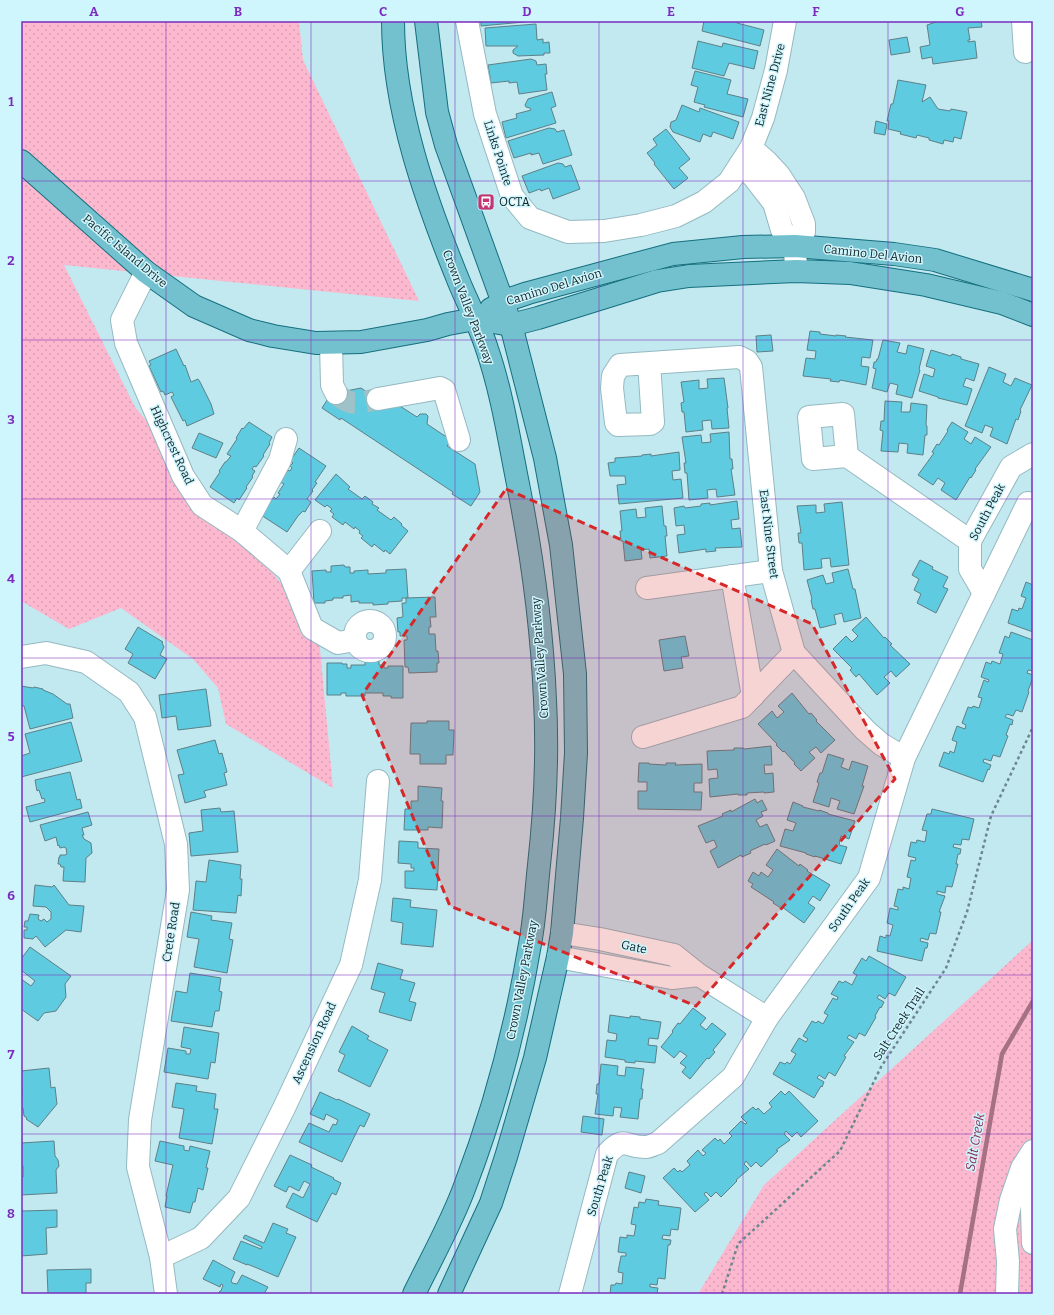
<svg xmlns="http://www.w3.org/2000/svg" width="1054" height="1315" font-family="Bitter,serif">
<defs>
<pattern id="grass-dots" width="8" height="8" patternUnits="userSpaceOnUse"><rect width="8" height="8" fill="#fcb8ce"/><path d="M2 2h.1M6 6h.1" fill="none" stroke="#d79eb1" stroke-width="1.8" stroke-linecap="round"/></pattern>
</defs>
<rect width="100%" height="100%" fill="#c2e8f0"/>
<g fill="url(#grass-dots)">
<path d="M21 21H299L303 60 419 301 64 265 135 407 318 628 333 788 226 724 218 688 193 659 121 608 69 629 21 601Z"/>
<path d="M1033 940V1294H698L764 1185Z"/>
</g>
<g fill="none" stroke-linecap="round" stroke-linejoin="round">
<path stroke="#a57184" stroke-width="4.5" d="M960 1294 1002 1054 1033 1001"/>
</g>
<g fill="#5fcbe0" stroke="#5d8087">
<path d="M481 21H527L524 22 481 26Z"/>
<path d="M704 21H738L737 23 764 30 760 46 702 31Z"/>
<path d="M939 21H981L982 27 968 28 970 40H968V42L975 41 977 58 933 64 932 57 922 59 920 47 930 45 927 25Z"/>
<path d="M536 24 537 40 543 39V43L549 42 550 53H544V55L518 56 513 53V50L518 46H486L485 28Z"/>
<path d="M907 37 910 52 891 55 889 40Z"/>
<path d="M698 41 722 47 723 43 758 51 754 69 729 63 724 76 692 68Z"/>
<path d="M531 59 536 61 537 65 546 64 547 74H545L547 90 519 94 517 82 509 83V81L491 83 488 65Z"/>
<path d="M695 71 731 80 727 94 748 99 743 117 704 107 705 105 694 102 698 87 691 85Z"/>
<path d="M898 80 926 85 922 102 930 97 938 109 950 111 951 109 967 112 961 139 954 137 953 142 944 140 943 144 929 140V138L917 135 916 138 900 134 901 132 888 129 889 121H887L891 104H893Z"/>
<path d="M552 92 556 106 551 108 556 123 506 138 502 122 517 118 516 114 531 110 530 108 526 107 525 105 528 99Z"/>
<path d="M682 105 699 112 700 108 739 122 733 139 713 132 711 137 703 134 700 142 673 132 670 127 671 122 676 120Z"/>
<path d="M876 121 887 124 885 135 874 133Z"/>
<path d="M549 128 555 129 557 132 564 130 572 155 543 164 539 153 531 155V153L514 158 508 141Z"/>
<path d="M666 129 690 159 679 168 688 178 674 189 654 164 655 163 647 153 657 145 653 139Z"/>
<path d="M558 163 563 164 565 167 571 165 580 189 553 199 549 188 541 191 540 189 529 193 522 176Z"/>
<path d="M810 331 820 332V334L836 336V335L846 336 845 337 873 340 870 358 862 357 861 366 869 367 866 385 840 380 839 382 830 381 831 379 803 376 806 358 815 359 816 351 807 350Z"/>
<path d="M771 335 773 351 757 352 756 336Z"/>
<path d="M883 340 900 343 897 352 906 354 908 345 924 349 919 369 920 370 912 398 896 394 898 385 890 383 887 392 872 388 876 369 873 368 874 362H876L877 359H878Z"/>
<path d="M176 349 184 366 185 365 191 382 198 379 200 382 211 404 214 414 187 426 185 420 183 421 171 397 174 395 172 392 165 395 163 391 161 392 149 366 151 365 149 361Z"/>
<path d="M931 350 951 356 952 354 961 357V359L979 364 974 381 966 378 963 386 972 389 967 405 938 398V397L919 391 924 374 933 377 935 369 926 366Z"/>
<path d="M989 367 1006 374 1003 382 1011 386 1015 378 1032 385 1020 410 1021 411 1018 420 1016 419 1007 444 990 436 993 428 985 425 982 433 965 426Z"/>
<path d="M724 378 728 408H727L729 428 712 429 711 420 702 421 703 430 686 432 684 412H682L681 403 684 402 681 382 699 380V389L708 388 707 379Z"/>
<path d="M361 388 388 406 392 401 417 417 420 414H426L428 416 427 424 451 440 447 446 475 464 480 492 471 506 452 494 453 492 341 418 340 420 322 408 331 394Z"/>
<path d="M885 401 902 402 901 412H910L911 403 927 405 926 425 927 426V435H925L923 455 907 453 908 444 899 443 898 452 881 451 883 431 880 430 881 421H884Z"/>
<path d="M249 422 272 437 269 443 270 444 263 455 264 456 256 467 254 466 252 469 255 471 252 476 253 477 246 487 247 488 239 500 237 498 234 503 210 487 220 472 219 471 225 462H226L231 456 227 454 237 439 236 438 242 428 243 429Z"/>
<path d="M952 422 968 432 964 439 971 444 975 437 991 447 975 469 976 470 971 478 970 477 956 500 941 490 945 483 938 478 933 485 918 475 934 453 932 452 937 444 939 445 948 431 947 430Z"/>
<path d="M729 432 730 459H732L733 469H731L735 495 717 497 716 489 707 490 708 498 689 500 687 473H685L684 463H686L682 437 701 435 702 443 711 442 710 434Z"/>
<path d="M199 433 223 443 216 458 192 448Z"/>
<path d="M299 448 326 466 315 482 317 483 312 490 313 491 307 499 311 502 305 512 303 511 298 516 287 532 261 515 274 497 276 499 280 494 278 493 284 484 280 482 288 470 290 471 292 468 290 466 293 463 290 461Z"/>
<path d="M679 452 680 470 672 471 673 480 681 479 683 498 619 504 617 485 626 484 625 476H610L608 463 615 462V458L642 456V455L651 454V456Z"/>
<path d="M336 474 350 487 348 489 362 499 365 496 373 502 372 504 379 508 377 510 391 520 394 517 402 524 401 525 408 531 390 554 385 550 384 552 374 544 372 547 361 538 363 536 359 533 360 531 355 527 354 529 345 522 343 525 332 517 334 514 330 511 332 509 327 505 325 507 315 500Z"/>
<path d="M737 501 739 519 731 520 732 529 740 528 742 547 715 548 716 551 706 552V549L679 553 677 535 685 534 684 525 676 526 674 508 684 506 685 508 701 506V504L710 503V505Z"/>
<path d="M842 502 849 565 831 567 830 558 821 559 822 568 804 570 802 543H799L798 533H801L797 506 816 505V513L825 512 824 504Z"/>
<path d="M662 506 664 526H666L667 536H665L667 556 650 558 649 549 641 550 642 559 625 561 623 541H621L620 531H622L620 511 636 509 637 518 646 517 645 508Z"/>
<path d="M920 560 933 567 932 569 948 577 943 587 948 589 936 613 917 603 921 594 914 590 919 579 912 575Z"/>
<path d="M344 565 345 567H350V573H354V571L368 570V574L386 573V570L406 569 408 598H402V601L388 602V604L373 605V603H359V601L351 602V595L343 596V598H333V600L325 601V603H314L312 571 326 570V572H331V566Z"/>
<path d="M848 569 853 589H855L861 618 844 622 842 613 834 615 836 624 820 628 815 609H813L811 600 812 599 807 580 823 575 826 584 834 582 832 573Z"/>
<path d="M1026 582 1033 585V632L1008 623 1012 609 1018 611 1019 608 1022 609 1026 598 1021 596Z"/>
<path d="M435 597 436 617H430L431 627H429V634H435L436 651H438L439 663H437V672L409 673 408 667H405L404 640H407V636H400V632H398L397 618 403 617 402 603H406V598Z"/>
<path d="M866 617 884 638 885 637 892 644 890 645 910 664 896 677 891 671 884 677 890 683 877 695 859 674 856 677 850 670 852 668 833 649 846 636 852 642 858 636 852 630Z"/>
<path d="M138 627 163 642 162 643 164 647 160 655 167 659 155 679 128 663 133 654 125 649Z"/>
<path d="M1011 632 1033 640V671L1028 670 1027 673 1033 675V681L1032 680 1028 691 1029 692 1022 712 1016 710 1013 716 1007 714 1005 717 1013 720 1012 725 1010 724 1006 735 1008 736 1000 757 993 755 991 761 984 759 983 762 991 765 989 770 988 769 983 782 939 766 944 752 949 754 950 751 954 753 957 742 952 740 957 726 965 729 966 725 962 723 968 707 972 708 973 706 979 708 982 698 978 697 984 680 988 682 989 680 981 677 986 662 991 664 992 661 1000 664 1003 654 999 653 1005 636 1009 638Z"/>
<path d="M685 636 689 656 681 657 683 668 664 671 659 640Z"/>
<path d="M379 661V665H384V668H388V666H403V698H391V696H383V693H365V696H346V693H341V695H327V663H342V664H347V668H351V665H365V662Z"/>
<path d="M21 686 33 688 34 687 43 689V690L53 694 67 704H70L73 718 30 729 24 706 21 705Z"/>
<path d="M206 689 211 726 178 730 176 716 162 718 159 695Z"/>
<path d="M792 693 809 714 811 713 817 720 816 721 835 740 821 753 816 747 809 752 815 758 801 771 794 764 795 763 784 751 783 752 776 745 777 744 758 724 772 711 777 718 784 712 778 706Z"/>
<path d="M427 721H449V730H454L453 755H446V764H420V754H410L411 723H427Z"/>
<path d="M71 722 82 761 21 777V756L30 753 25 734Z"/>
<path d="M215 740 219 754 222 753 227 772 224 773 227 785 204 791 206 797 185 803 178 775 184 774 177 750Z"/>
<path d="M771 746 772 765H764L765 774 773 773 774 792 764 793V792L747 793V795H738V794L710 797 709 779 718 778 717 769 708 770 707 751 734 750V748H743L744 749Z"/>
<path d="M828 754 844 759 841 767 849 770 852 761 868 766 862 786H864L854 814 837 809 840 801 831 798 829 807 813 802 819 783 817 782 820 773H822Z"/>
<path d="M639 763H649V764L666 765V763H676L675 765 702 764V783H694V792H702L701 810 638 809V791H647V782H638Z"/>
<path d="M70 772 77 800 80 799 82 808 30 822 26 807 45 802 44 798 42 799 39 790 37 791 35 780Z"/>
<path d="M418 786 442 788 441 801H443L442 828 428 827V830H404L405 809H411V801H418Z"/>
<path d="M755 799 757 803 762 800 767 810 761 812 763 816 756 820 760 827 767 824 775 841 766 845 765 844 750 851 751 853 742 857 741 855 718 868 710 851 717 847 714 840 706 843 698 826 723 816 722 814 731 810V812Z"/>
<path d="M793 802 803 806V807L819 811V810L828 813V814L855 821 849 839 841 836 839 845 847 847 841 864 815 856V857L806 854V853L780 846 785 829 793 831 796 823 787 820Z"/>
<path d="M220 808 221 812 234 811 238 852 191 856 189 833 203 831 201 810Z"/>
<path d="M932 809 974 819 969 840 962 839 961 845 954 844 953 847 961 849 960 854H958L956 864H958L952 887 946 886 945 893 937 891V894L945 896 939 912H941L936 934 930 933 928 940 921 938 920 941 928 943 927 948H925L922 961 877 951 880 936 886 938V935L890 936 893 925 887 923 890 908 898 910V907L894 906 898 889 903 890V887L909 889 911 878 907 877 911 860 915 861 916 858 908 856 911 842 916 843 917 840 925 842 927 831 922 830 927 814H931Z"/>
<path d="M88 812 92 825 82 828 84 835H82L84 839 91 843 92 853 86 858 85 882 63 881 64 867H61L60 864H58L59 857H60V855H65L67 854 66 848 64 847 60 848 59 845 58 846 56 837 45 841 40 825Z"/>
<path d="M399 841 418 842V848L439 849 437 890 405 888V871H414V868H411V864L398 863Z"/>
<path d="M777 849 799 866 800 864 808 870 807 871 830 885 820 901 813 896 808 903 815 908 804 923 782 907 781 908 773 903 774 902 751 887 753 884 748 881 753 872 759 876 761 872 768 877 773 870 766 865Z"/>
<path d="M209 860 241 865 240 879H242L241 896 238 895 236 913 193 910 196 881 206 882Z"/>
<path d="M35 885 52 887 54 885 69 905 84 906 81 932 66 930 45 947 36 936 33 939 24 938V930H27V927H24L25 921H28L30 914 39 915 38 919 41 921 44 919 47 922 51 919V912L46 907 33 906Z"/>
<path d="M393 898 411 900 410 907 437 910 433 947 401 944 403 923 391 921Z"/>
<path d="M191 912 212 916 211 920 232 923 229 939 233 940 227 973 194 967 199 939 187 937Z"/>
<path d="M30 947 71 976 65 984 66 997 56 1011 44 1013 38 1021 21 1009V979L31 986 35 981 21 970V959Z"/>
<path d="M869 956 906 977 895 996 889 993 885 999 879 995 877 998 884 1002 881 1008 880 1007 875 1016 876 1017 865 1036 859 1033 856 1039 849 1035 847 1038 854 1042 844 1056 846 1057 835 1076 829 1072 825 1079 819 1075 817 1078 824 1082 822 1087 821 1086 814 1098 773 1074 780 1062 785 1064 787 1062 790 1064 796 1054 791 1051 799 1038 806 1042 808 1039 803 1036 812 1021 816 1023 818 1021 823 1024 828 1015 824 1013 833 998 837 1000 838 997 831 994 839 981 843 983 845 981 852 985 857 975 853 973 862 958 866 961Z"/>
<path d="M378 963 403 970 400 979 415 983 409 1001 416 1003 411 1021 379 1012 385 993 371 989Z"/>
<path d="M190 973 221 978 219 991 222 992 219 1011H215L212 1027 171 1021 176 991 187 993Z"/>
<path d="M693 1008 706 1018 700 1025 706 1030 712 1023 726 1034 713 1050 715 1052 709 1059 707 1058 690 1079 682 1072 686 1067 680 1063 687 1056 680 1051 674 1058 661 1047 673 1032 672 1031 678 1023 680 1024Z"/>
<path d="M610 1015 630 1018V1016L640 1017V1019L661 1022 658 1039 649 1038 648 1045 657 1046 655 1063 635 1061V1063L625 1062V1060L605 1057 607 1040 616 1041 617 1034 608 1032Z"/>
<path d="M352 1026 369 1036 367 1039 388 1050 370 1087 338 1071 345 1055 339 1052Z"/>
<path d="M184 1027 219 1033 215 1063 211 1062 208 1079 164 1072 168 1048 186 1051V1054H190L191 1049 181 1047Z"/>
<path d="M601 1064 618 1066 617 1075 625 1076 626 1067 644 1069 641 1089H643L642 1099H640L638 1119 620 1117 622 1108 614 1107 613 1116 595 1114 598 1094H596L597 1084H599Z"/>
<path d="M49 1068 51 1088 55 1087 57 1104 38 1127 26 1119 27 1118 24 1116 23 1108H21V1098L22 1097 21 1071Z"/>
<path d="M176 1083 197 1086 196 1091 216 1094 214 1109H218L212 1144 179 1138 184 1109 172 1107Z"/>
<path d="M781 1091 785 1095 789 1091 818 1121 801 1137 797 1132 792 1137 786 1131 784 1134 790 1140 776 1150 778 1151 761 1167 756 1162 751 1167 746 1161 744 1164 749 1169 736 1180 737 1181 721 1197 716 1192 711 1197 706 1192 704 1194 709 1200 695 1212 663 1178 674 1168 678 1172 680 1170 682 1172 690 1165 687 1161 698 1150 703 1156 706 1153 702 1150 715 1138 718 1141 720 1139 724 1144 732 1136 729 1133 741 1121 745 1124 747 1123 741 1117 753 1107 756 1110 758 1108 764 1114 772 1107 769 1103Z"/>
<path d="M320 1092 337 1100 338 1099 370 1114 364 1127 360 1125 342 1162 299 1142 309 1123 329 1132 333 1124 336 1125 338 1120 326 1114 324 1120 310 1114Z"/>
<path d="M583 1116 604 1119 602 1135 581 1132Z"/>
<path d="M54 1141 55 1156 58 1160 59 1166 56 1170 57 1193 21 1195V1177H23V1166L21 1167V1143Z"/>
<path d="M160 1141 184 1146V1150L189 1151 190 1146 210 1151 206 1168H208L203 1190 198 1188 195 1202H193L190 1213 165 1207 167 1196H166L173 1165 155 1161Z"/>
<path d="M290 1155 312 1165 311 1167 334 1178 333 1179 341 1183 336 1195 332 1193 317 1222 286 1207 293 1193 303 1198 310 1184 304 1181 299 1191 289 1186 286 1192 274 1186Z"/>
<path d="M629 1172 645 1176 641 1193 625 1188Z"/>
<path d="M646 1199 659 1201 658 1205 681 1208 678 1230 671 1229 670 1236 663 1235 662 1239 671 1240 670 1245H668L665 1279 658 1278 657 1285 650 1284V1287L658 1288 657 1293 656 1294H610L611 1285H615L616 1283 622 1284 623 1273 618 1272 621 1256H626V1253L618 1252 620 1237 627 1238V1235L634 1236 636 1225 631 1224 634 1207 638 1208 639 1202 645 1203Z"/>
<path d="M21 1209H22L23 1211 57 1210V1227L46 1228 47 1254 21 1256Z"/>
<path d="M273 1223 288 1229 286 1233 296 1237 278 1277 257 1268 247 1264V1265L233 1259 241 1241 261 1249 262 1247 243 1238 245 1235 264 1243Z"/>
<path d="M213 1260 235 1272 231 1281 232 1282V1283L237 1284 242 1275 268 1287 264 1294H218L220 1291H221L223 1285 221 1284 220 1287 203 1279Z"/>
<path d="M91 1269V1283H86V1294H48L47 1270Z"/>
</g>
<g fill="none" stroke-linecap="round" stroke-linejoin="round">
<path stroke="#9fc1c8" stroke-width="22" stroke-dasharray="22 11" stroke-linecap="butt" d="M336 393C350 408 360 402 378 399"/>
<g stroke="#95b9c1" stroke-width="24">
<g id="minor">
<path d="M467 21 485 114 512 196 530 218 568 232 604 231 641 225 676 216 704 202 729 182 751 148 763 118 776 70 785 21"/>
<path d="M1023 21 1025 52"/>
<path d="M751 148 766 161 779 175 794 198 804 224V232L795 246 796 271"/>
<path d="M740 165 753 176 774 203 782 230 795 246"/>
<path d="M146 272 122 320 126 343 183 476 202 505 242 531 289 571 312 628 338 643 355 640"/>
<path d="M331 343 332 385 336 393"/>
<path d="M649 363 653 422 650 424 618 425 616 423 612 388 613 376 620 365 739 357 747 361 751 367 771 571 794 653 865 730 881 744 904 758"/>
<path d="M378 399 440 388 444 390 459 440"/>
<path d="M847 456 843 414 809 417 813 459 847 456 970 541"/>
<path d="M242 531 280 460 286 439"/>
<path d="M289 571 320 531"/>
<path d="M732 576 753 696"/>
<path d="M647 588 771 571"/>
<path d="M984 593 970 569V541L1011 467 1033 454"/>
<circle cx="370" cy="636" r="15"/>
<path d="M21 657 46 653 86 662 129 692 145 717 176 844 178 890 140 1120 138 1167 161 1257 166 1294"/>
<path d="M643 737 742 707 794 653"/>
<path d="M562 933 600 939 674 955 699 975 767 1018"/>
<path d="M558 957 672 978 699 975"/>
<path d="M1033 1166 1031 1177 1033 1243"/>
<path d="M161 1257 201 1238 239 1198 284 1108 351 965 370 880 378 781"/>
<path d="M570 1294 607 1154C626 1134 625 1148 646 1147 650 1147 654 1144 658 1143L733 1077 767 1018 869 878 904 758 1028 503"/>
<path d="M1007 1294 1008 1261 1005 1229 1011 1200 1022 1168 1033 1151"/>
</g>
</g>
<g stroke="#156f7e" stroke-width="24">
<g id="major">
<path d="M393 21C393 109 426 201 459 282 468 304 480 326 487 349 502 393 509 439 518 484 532 555 542 628 545 700 548 755 545 811 539 865 536 892 535 918 530 944 516 1027 495 1108 465 1186 452 1222 431 1259 414 1294"/>
<path d="M426 21 437 112 446 145 511 325 545 458 561 545 575 674 576 753 572 818 562 933 558 957 535 1058 506 1157 491 1203 449 1294"/>
<path d="M21 161 146 272 194 306 249 330 273 336 316 343 361 342 427 330 448 324 475 319 511 325 538 318 657 281 689 276 796 271 850 273 926 285 1002 303 1033 315"/>
<path d="M491 309 507 300 528 293 673 254 743 247 795 246 894 254 935 260 1033 290"/>
</g>
</g>
<path stroke="#6c878c" stroke-width="2.5" stroke-dasharray="3 3" stroke-linecap="butt" d="M722 1294 738 1244 840 1151 881 1067 946 968 967 912 991 816 1033 727"/>
<use href="#minor" stroke="#fff" stroke-width="22"/>
<use href="#major" stroke="#73c1ce" stroke-width="22"/>
</g>
<path fill="#d62828" fill-opacity="0.2" stroke="#d62828" stroke-width="3" stroke-dasharray="8 5" stroke-linejoin="round" d="M506 489 812 624 895 779 696 1006 450 906 362 695Z"/>
<path fill="none" stroke="#7b2cbf" stroke-width="1" stroke-opacity="0.55" d="M166 21V1294M311 21V1294M455 21V1294M599 21V1294M743 21V1294M888 21V1294M21 181H1033M21 340H1033M21 499H1033M21 658H1033M21 816H1033M21 975H1033M21 1134H1033"/>
<defs>
<g id="bus-square" transform="scale(0.9)"><rect x="-9" y="-9" width="18" height="18" rx="4" fill="#bf3672" stroke="#cff5fd"/><path d="M-5-6H5V4H4V6H2V4H-2V6H-4V4H-5ZM-3.5-4V0h7V-4ZM-3.5 1.2v1.5H-2V1.2ZM2 1.2v1.5H3.5V1.2Z" fill="#fff"/></g>
</defs>
<g fill-rule="evenodd">
<use href="#bus-square" x="486" y="202"/>
</g>
<g text-anchor="middle" dominant-baseline="central" stroke-width="3" stroke-linejoin="round" paint-order="stroke">
<g font-size="12" fill="#142326" stroke="#cff5fd">
<text transform="translate(770 85) rotate(-75)">East Nine Drive</text>
<text transform="translate(498 153) rotate(72)">Links Pointe</text>
<text transform="translate(125 251) rotate(40)">Pacific Island Drive</text>
<text transform="translate(873 254) rotate(6)">Camino Del Avion</text>
<text transform="translate(554 287) rotate(-17)">Camino Del Avion</text>
<text transform="translate(468 307) rotate(69)">Crown Valley Parkway</text>
<text transform="translate(172 445) rotate(65)">Highcrest Road</text>
<text transform="translate(987 512) rotate(-62)">South Peak</text>
<text transform="translate(769 534) rotate(83)">East Nine Street</text>
<text transform="translate(540 658) rotate(-94)">Crown Valley Parkway</text>
<text transform="translate(849 905) rotate(-55)">South Peak</text>
<text transform="translate(171 932) rotate(-81)">Crete Road</text>
<text transform="translate(634 947) rotate(12)">Gate</text>
<text transform="translate(522 980) rotate(-79)">Crown Valley Parkway</text>
<text transform="translate(899 1024) rotate(-57)">Salt Creek Trail</text>
<text transform="translate(314 1043) rotate(-65)">Ascension Road</text>
<text transform="translate(600 1186) rotate(-73)">South Peak</text>
</g>
<g font-size="12" fill="#142326" stroke="#cff5fd" text-anchor="start">
<text x="499" y="202">OCTA</text>
</g>
<g font-size="13" font-style="italic" fill="#8a2c53" stroke="#cff5fd">
<text transform="translate(975 1142) rotate(-80)">Salt Creek</text>
</g>
</g>
<rect width="1054" height="1315" fill="none" stroke="#cff5fd" stroke-width="44"/>
<rect x="22" y="22" width="1010" height="1271" fill="none" stroke="#7b2cbf" stroke-width="1.5"/>
<g font-size="13" text-anchor="middle" font-weight="bold" fill="#7b2cbf">
<text x="94" y="16">A</text>
<text x="238" y="16">B</text>
<text x="383" y="16">C</text>
<text x="527" y="16">D</text>
<text x="671" y="16">E</text>
<text x="816" y="16">F</text>
<text x="960" y="16">G</text>
<text x="11" y="106">1</text>
<text x="11" y="265">2</text>
<text x="11" y="424">3</text>
<text x="11" y="583">4</text>
<text x="11" y="741">5</text>
<text x="11" y="900">6</text>
<text x="11" y="1059">7</text>
<text x="11" y="1218">8</text>
</g>
</svg>
